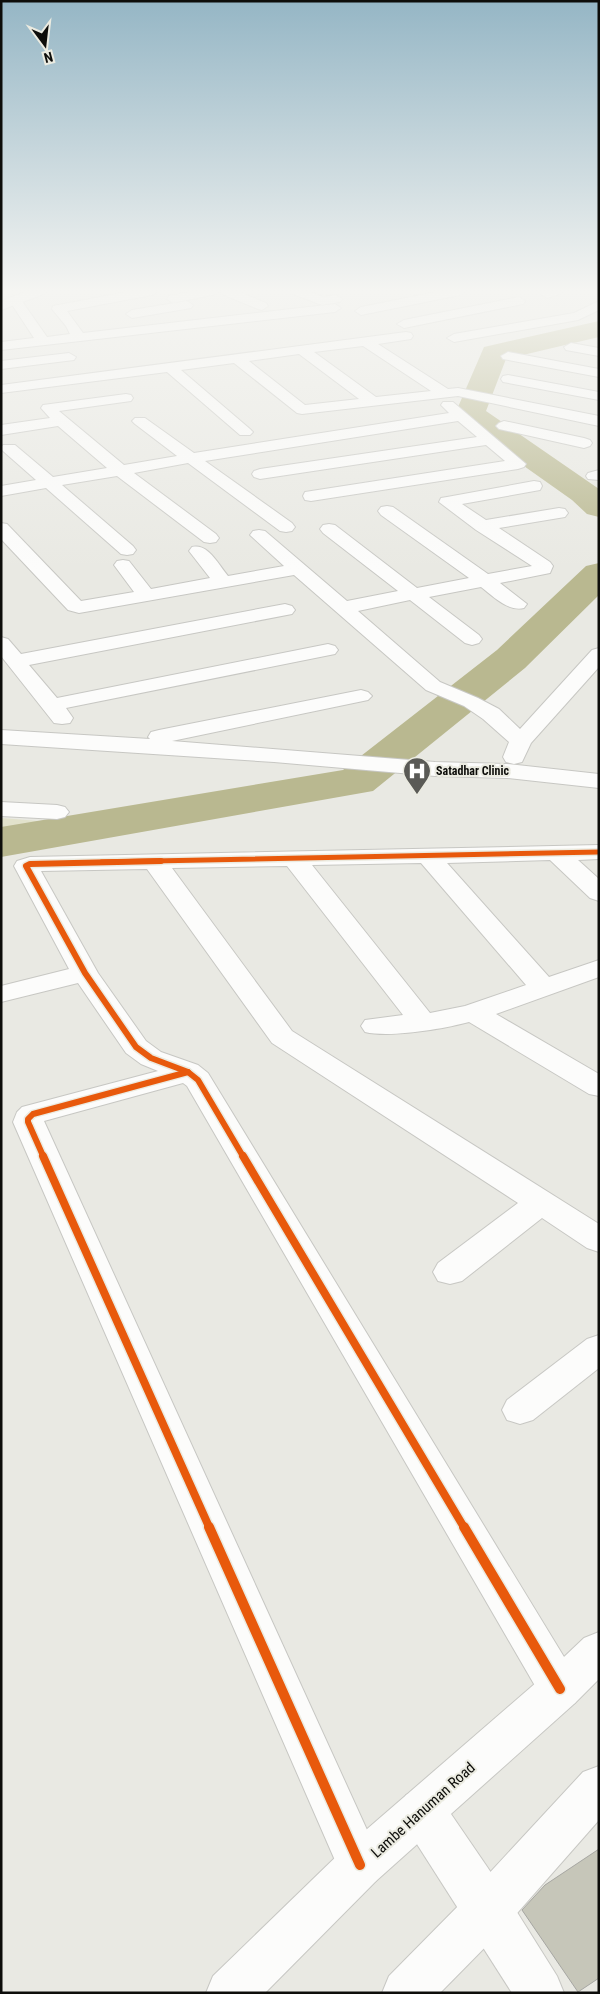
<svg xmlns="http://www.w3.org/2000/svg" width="600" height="1994" font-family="'Roboto Condensed',sans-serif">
<rect width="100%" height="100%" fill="#e9e9e3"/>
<path fill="#e2e2cc" d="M1 818 52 822 40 836 1 834Z"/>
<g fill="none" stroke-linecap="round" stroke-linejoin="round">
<g fill="#b9b890" fill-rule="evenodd">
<path d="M599 321V337L506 359 486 411 599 489V517L587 514 572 500 459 420 455 414 484 347Z"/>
<path d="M599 563V595L525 668 373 791 1 857V827L343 770 497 650 586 566Z"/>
</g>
</g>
<path fill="#c6c6b9" stroke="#a6a6a2" d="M599 1849V1978L578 1992 522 1910 545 1885Z"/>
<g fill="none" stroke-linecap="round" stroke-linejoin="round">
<g stroke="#c7c7c3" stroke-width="2">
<g id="minor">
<path d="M132 291H158L152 295 67 311 83 333 335 304 341 308 335 312 1 350V342L34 338 9 300 11 297H19L47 337 70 334 66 326 52 309 53 306Z"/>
<path d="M194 291H219L217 294 173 303 167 299 169 296Z"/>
<path d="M220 291H237L266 303 268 306 262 310 258 309 222 294Z"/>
<path d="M291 291H308L323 297 336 295 342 299 340 302 322 305 293 294Z"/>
<path d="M441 291H466L460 295 361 315 355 311 361 307Z"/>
<path d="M543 291H562L560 294 547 298 541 294Z"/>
<path d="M519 297 525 301 523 304 404 328 397 324 404 320Z"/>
<path d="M187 301 193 305 191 308 132 318 126 314 132 310Z"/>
<path d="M599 301V310L578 320 454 342 447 338 454 334 574 313Z"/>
<path d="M406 332 411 333 413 336 411 339 378 344 448 389 458 388 599 416V426L458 396 302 414 297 413 234 363 181 370 250 429 253 432 250 435H240L167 372 1 393V385ZM363 346 431 391 376 397 314 352ZM299 354 359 399 305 405 249 361Z"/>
<path d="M571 343 599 348V356L566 350 564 347Z"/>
<path d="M508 352 599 369V377L503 359 501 356Z"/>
<path d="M69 353 76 357 74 360 1 369V361Z"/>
<path d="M508 375 599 392V400L503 382 501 379 503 376Z"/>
<path d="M126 394 131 395 133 398 131 401 59 411 124 465 177 456 135 424 132 421 135 418H145L194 453 449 413 441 405 443 402H453L526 464 524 467 518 469 311 501 305 500 303 496 305 492 505 461 486 445 260 479 254 477 252 474 254 471 260 469 477 437 458 421 205 461 292 523 295 527 292 531 286 532 280 531 188 463 134 473 216 534 219 538 216 542 210 543 204 542 117 476 62 485 133 546 136 550 133 554 127 555 121 554 46 488 1 496V486L36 480 3 451 1 448 3 445H15L53 477 107 468 58 426 1 435V425L50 418 41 408 43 405Z"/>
<path d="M504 421 584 438 590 440 592 443 590 446 584 448 499 429 496 426 499 423Z"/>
<path d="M599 470V480L588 479 586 476 588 473Z"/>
<path d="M534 481 540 482 542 486 540 490 462 504 486 520 559 508 565 509 568 513 565 517 499 528 550 562 553 566 550 573 500 583 527 604 524 608C508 612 493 596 481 587L429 597 479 635 482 639 479 643 472 645 465 643 410 600 358 611 440 682 478 698 499 709 520 729 592 650 599 648V667L531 743 522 762 514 764 506 762 503 757 509 742 483 719 464 706 426 690 294 575 79 613 68 610 1 539V523L7 524 81 601 134 592 114 565 117 561 123 560 129 561 151 589 210 578 189 551 192 547C208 543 218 564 228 576L284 566 250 535 253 531 259 530 265 531 347 601 398 591 323 533 320 529 323 525 329 524 335 525 417 588 469 578 381 515 378 511 381 507 387 506 393 507 488 574 532 566 476 530 439 502 441 498 447 497Z"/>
<path d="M285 604 292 606 295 610 292 614 29 665 57 698 328 644 335 646 338 650 335 654 66 708 73 718 70 723 62 724 54 723 1 656V637L8 639 21 654Z"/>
<path d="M361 690 368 692 372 696 368 700 172 741 435 762 507 764 599 774V788L507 778 435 776 274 762 1 744V730L150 739 148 737 151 732 159 730Z"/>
<path d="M1 802 57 805 65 807 69 812 65 817 57 819 1 816Z"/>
<path d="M599 845V859L578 860 599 879V901L590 898 550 860 447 863 549 977 599 960V977L496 1014 599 1074V1096L589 1094 469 1022C443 1029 390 1038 365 1032L361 1026 365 1020 403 1015 287 866 172 868 292 1031 599 1224V1252L587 1248 542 1218 462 1281 450 1284 438 1281 433 1272 438 1263 518 1203 272 1043 147 869 41 871 98 973 146 1041 161 1052 198 1065 208 1073 575 1675 581 1689 575 1703 560 1709 545 1703 187 1086 183 1083 44 1121 383 1865 376 1881 360 1888 344 1881 13 1122 17 1112 22 1107 158 1071 141 1064 126 1053 78 983 1 1002V986L69 969 14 866 17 861 30 857ZM421 863 526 985 465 1006 430 1013 312 865Z"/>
<path d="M599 1335V1368L533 1420 520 1424 507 1420 502 1410 507 1400 587 1339Z"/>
<path d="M422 1789 438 1795 505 1893 557 1976 564 1993H512L406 1827 400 1811 406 1795Z"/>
</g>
</g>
<g stroke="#c7c7c3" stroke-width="2">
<g id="tertiary">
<path d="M28 291H46L44 294 1 310V301Z"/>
<path d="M599 1632V1679L575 1703 376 1881 265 1993H206L213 1976 344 1849 545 1675 584 1638Z"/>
<path d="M599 1766V1820L505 1927 440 1993H382L389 1976 471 1893 583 1772Z"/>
</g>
</g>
<use href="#minor" fill="#fcfcfb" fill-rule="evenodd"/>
<use href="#tertiary" fill="#fcfcfb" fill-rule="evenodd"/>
<g stroke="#ebebe1" stroke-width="8">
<path id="cycleway-far3" d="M101 862 599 852"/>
</g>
<g stroke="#ebebe1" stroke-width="9">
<g id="cycleway-far2">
<path d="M161 861 30 864 26 866 85 973 136 1047 151 1058 188 1072 198 1080 244 1158"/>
<path d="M44 1158 28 1122V1119L33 1114 188 1072"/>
</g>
</g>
<g stroke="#ebebe1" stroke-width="11">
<g id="cycleway-far1">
<path d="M43 1156 210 1529"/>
<path d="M243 1156 465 1529"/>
</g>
</g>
<g stroke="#ebebe1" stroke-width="13">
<g id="cycleway">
<path d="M209 1527 360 1865"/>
<path d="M464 1527 560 1689"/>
</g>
</g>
<use href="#cycleway-far3" stroke="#e8590c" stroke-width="5"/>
<use href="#cycleway-far2" stroke="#e8590c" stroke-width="6"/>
<use href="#cycleway-far1" stroke="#e8590c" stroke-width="8"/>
<use href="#cycleway" stroke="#e8590c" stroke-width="10"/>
</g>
<linearGradient id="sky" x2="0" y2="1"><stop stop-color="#95b6c5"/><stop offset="0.51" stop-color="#f5f5f2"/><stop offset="1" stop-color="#f5f5f2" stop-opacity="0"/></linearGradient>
<rect width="600" height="570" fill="url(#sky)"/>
<defs>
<g id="hospital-pin" transform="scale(1.4375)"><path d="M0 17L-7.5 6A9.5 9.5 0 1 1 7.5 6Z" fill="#5a5a56" stroke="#ebebe1"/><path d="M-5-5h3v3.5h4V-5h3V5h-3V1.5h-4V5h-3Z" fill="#fff"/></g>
</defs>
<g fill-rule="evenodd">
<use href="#hospital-pin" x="417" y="771"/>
</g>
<g text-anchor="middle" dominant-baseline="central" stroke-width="4" stroke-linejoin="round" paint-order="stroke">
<g font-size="12" font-weight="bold" fill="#0d0d0a" stroke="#ebebe1" text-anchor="start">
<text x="436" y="771">Satadhar Clinic</text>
</g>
<g font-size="15" fill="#0d0d0a" stroke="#ebebe1">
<text transform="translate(423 1810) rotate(-42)">Lambe Hanuman Road</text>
</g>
</g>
<rect width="600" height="1994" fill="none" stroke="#0d0d0a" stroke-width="5"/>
<g transform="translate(45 45) rotate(165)" stroke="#ebebe1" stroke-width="4" paint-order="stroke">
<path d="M0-4L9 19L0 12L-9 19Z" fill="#0d0d0a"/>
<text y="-8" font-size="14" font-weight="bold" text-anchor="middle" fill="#0d0d0a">N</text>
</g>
</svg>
